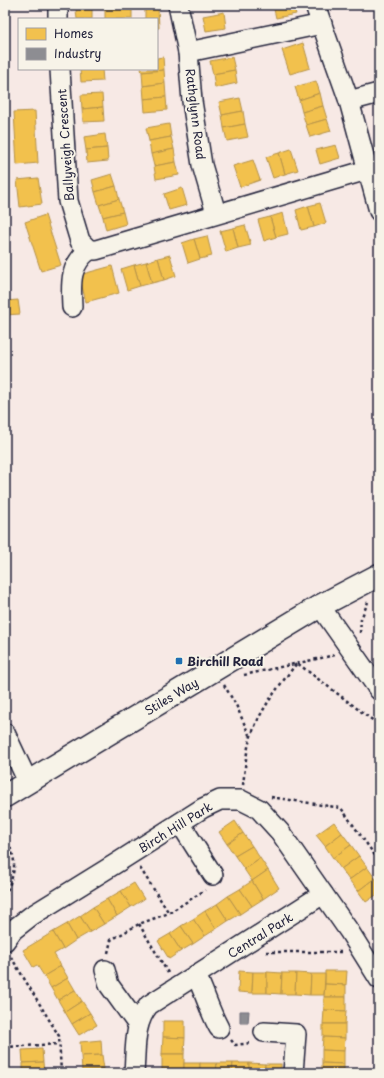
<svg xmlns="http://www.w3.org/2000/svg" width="384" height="1078" font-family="'Playpen Sans',sans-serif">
<rect width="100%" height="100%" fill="#f7e9e5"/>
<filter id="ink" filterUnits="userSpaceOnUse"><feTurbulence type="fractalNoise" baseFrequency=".025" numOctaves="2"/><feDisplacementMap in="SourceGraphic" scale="8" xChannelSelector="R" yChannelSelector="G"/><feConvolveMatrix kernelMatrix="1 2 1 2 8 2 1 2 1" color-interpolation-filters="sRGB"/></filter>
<g filter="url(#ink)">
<g fill="#f2c14e" stroke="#b49148">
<path d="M273 5H293L296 14 276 18Z"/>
<path d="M158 6 159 28H157V19H145V7Z"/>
<path d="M132 8V19H105V9Z"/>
<path d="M92 9V19H77L76 10Z"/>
<path d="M224 12 226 28 206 31 203 16Z"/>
<path d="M303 43 310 68 290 74 282 50Z"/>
<path d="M163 57 164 70 142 72 141 69H157V58Z"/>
<path d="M232 57 235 70 213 74 210 61Z"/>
<path d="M80 69H102L103 81 81 82Z"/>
<path d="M164 70 165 83 143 86 142 72Z"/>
<path d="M235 70 237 83 215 88 213 74Z"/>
<path d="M316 81 320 93 299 100 295 87Z"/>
<path d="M165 83 166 97 144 99 143 86Z"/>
<path d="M320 93 323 106 302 112 299 100Z"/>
<path d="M102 94 103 107 82 109 81 95Z"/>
<path d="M166 97 167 110 145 112 144 99Z"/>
<path d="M240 98 243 111 222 115 219 102Z"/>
<path d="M323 106 327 119 306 125 302 112Z"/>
<path d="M103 107 104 121 83 122 82 109Z"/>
<path d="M35 111 38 163 17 165 14 112Z"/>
<path d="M243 111 245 124 224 128 222 115Z"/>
<path d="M327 119 331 131 310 137 306 125Z"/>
<path d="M169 124 171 137 149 141 146 128Z"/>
<path d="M245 124 248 137 227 141 224 128Z"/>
<path d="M105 134 107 148 86 150 84 137Z"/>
<path d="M171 137 174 149 151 154 149 141Z"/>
<path d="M336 145 340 158 320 164 316 150Z"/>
<path d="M107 148 108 161 87 163 86 150Z"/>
<path d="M174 149 176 162 154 166 151 154Z"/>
<path d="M291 149 298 170 285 174 279 153Z"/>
<path d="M279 153 285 174 273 178 266 157Z"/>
<path d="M253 160 260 180 240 187 233 166Z"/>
<path d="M176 162 179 175 156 179 154 166Z"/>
<path d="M112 174 116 186 95 192 92 180Z"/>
<path d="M38 178 42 204 20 207 17 180Z"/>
<path d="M116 186 119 199 99 205 95 192Z"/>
<path d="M182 188 187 205 169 210 164 194Z"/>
<path d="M119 199 123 212 103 217 99 205Z"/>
<path d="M320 203 326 223 314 227 308 206Z"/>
<path d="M308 206 314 227 301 230 296 210Z"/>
<path d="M123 212 126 224 106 230 103 217Z"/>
<path d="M283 213 288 234 276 237 270 217Z"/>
<path d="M45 215 61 265 41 271 25 222Z"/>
<path d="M270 217 276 237 264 241 258 220Z"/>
<path d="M245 225 251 245 238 248 233 228Z"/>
<path d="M233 228 238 248 226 252 220 231Z"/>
<path d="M207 236 212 256 200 259 194 239Z"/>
<path d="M194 239 200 259 188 263 182 243Z"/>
<path d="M170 255 176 276 164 280 158 258Z"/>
<path d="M158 258 164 280 152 283 146 262Z"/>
<path d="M146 262 152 283 140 286 134 265Z"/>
<path d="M134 265 140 286 127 290 121 269Z"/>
<path d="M112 266 119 293 86 302 79 275Z"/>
<path d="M18 300 20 314 5 315V301Z"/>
<path d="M235 821 243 833 227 844 219 832Z"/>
<path d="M334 822 342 833 325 846 316 835Z"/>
<path d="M243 833 252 846 235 856 227 844Z"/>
<path d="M342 833 351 845 333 858 325 846Z"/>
<path d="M351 845 359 856 341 869 333 858Z"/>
<path d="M252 846 260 858 244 869 235 856Z"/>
<path d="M359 856 367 867 349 880 341 869Z"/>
<path d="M260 858 268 870 252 881 244 869Z"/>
<path d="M367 867 375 878 358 891 349 880Z"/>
<path d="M268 870 279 888 263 899 252 881Z"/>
<path d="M375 878 379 884V893L366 902 358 891Z"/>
<path d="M252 881 263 899 252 906 240 889Z"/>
<path d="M134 883 144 899 131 907 121 891Z"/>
<path d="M240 889 252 906 240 914 228 896Z"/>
<path d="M121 891 131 907 117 916 107 899Z"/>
<path d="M228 896 240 914 228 921 217 904Z"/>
<path d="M107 899 117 916 104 924 93 907Z"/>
<path d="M217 904 228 921 216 929 205 911Z"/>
<path d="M93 907 104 924 90 932 80 916Z"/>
<path d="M205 911 216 929 205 936 193 919Z"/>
<path d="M80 916 90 932 76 940 67 924Z"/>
<path d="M193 919 205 936 193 944 181 926Z"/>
<path d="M67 924 76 940 63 949 53 932Z"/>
<path d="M181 926 193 944 181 951 170 934Z"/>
<path d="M53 932 63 949 54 954 61 966 44 976 37 965 33 967 23 950Z"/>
<path d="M170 934 181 951 169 959 158 941Z"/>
<path d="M61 966 68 978 51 988 44 976Z"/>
<path d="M239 971 253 972 252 993 238 992Z"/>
<path d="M325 971H347L346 985 325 984Z"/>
<path d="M253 972H267V993H252Z"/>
<path d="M267 972 282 973 281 994 267 993Z"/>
<path d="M282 973H296L295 994H281Z"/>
<path d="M296 973 311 974 310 995 295 994Z"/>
<path d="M311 974H325L324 995H310Z"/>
<path d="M68 978 75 990 58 1000 51 988Z"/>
<path d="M325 984 346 985V997H324Z"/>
<path d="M75 990 82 1001 65 1012 58 1000Z"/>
<path d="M324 997H346V1011L324 1010Z"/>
<path d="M82 1001 90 1013 72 1024 65 1012Z"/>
<path d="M324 1010 346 1011 345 1024H323Z"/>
<path d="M90 1013 97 1025 79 1035 72 1024Z"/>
<path d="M163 1021H185V1038L163 1037Z"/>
<path d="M323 1024H345V1038L323 1037Z"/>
<path d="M163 1037 185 1038 184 1054H162Z"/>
<path d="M323 1037 345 1038 344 1051 322 1050Z"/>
<path d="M101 1040 102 1055 81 1056 80 1042Z"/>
<path d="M42 1049 43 1062 23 1063 22 1050Z"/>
<path d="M322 1050 344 1051V1064L322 1063Z"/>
<rect x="162" y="1054" width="22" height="16"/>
<path d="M102 1055 104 1069 82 1071 81 1056Z"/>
<path d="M43 1062 44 1073H23V1063Z"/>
<rect x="184" y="1063" width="16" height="10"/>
<path d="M200 1063H217L216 1073H200Z"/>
<path d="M217 1063H233L232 1073H216Z"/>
<path d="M233 1063H249V1073H232Z"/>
<path d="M249 1063 265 1064V1073H249Z"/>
<path d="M322 1063 344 1064V1073H322Z"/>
<rect x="265" y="1064" width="16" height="9"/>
<path d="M104 1069V1073H83L82 1071Z"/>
<rect x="162" y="1070" width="22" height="3"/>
</g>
<path fill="#8d8d92" stroke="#6d6d78" d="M240 1011H249L248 1023H240Z"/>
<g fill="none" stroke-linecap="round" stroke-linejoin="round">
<g stroke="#22223b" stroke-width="22">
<g id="minor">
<path d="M58 5V19"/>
<path d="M178 5 188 52 192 101 202 165 216 213"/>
<path d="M315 5 349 101 379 211"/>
<path d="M188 52 322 24"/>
<path d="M60 69 68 201 80 241 89 250H96L367 170"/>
<path d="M349 101 379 93"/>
<path d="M72 307C71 283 69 266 89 250"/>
<path d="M320 606 379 690"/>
<path d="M5 733 28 782"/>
<path d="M180 823 213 875"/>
<path d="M5 941 13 930 31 916 115 864 203 808 220 800H241L259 809 280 832 349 931 379 979"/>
<path d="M105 970 109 985 138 1025"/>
<path d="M196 975C205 993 209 1010 219 1028"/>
<path d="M264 1032 296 1034 293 1073"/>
<path d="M134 1073C136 1050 133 1024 149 1005L323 894"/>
</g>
</g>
<g stroke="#22223b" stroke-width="25">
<path id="major" d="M5 796 320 606 379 575"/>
</g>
<g stroke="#22223b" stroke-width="2.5" stroke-dasharray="3 3" stroke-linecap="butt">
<path d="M360 633 361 619 368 602"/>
<path d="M244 675 335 655"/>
<path d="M224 685 236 705 250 737"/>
<path d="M243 785C245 769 246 751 251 736 261 708 279 686 297 663L379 725"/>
<path d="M271 797 341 808 379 861"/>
<path d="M5 836C19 864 15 869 5 897"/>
<path d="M140 868 169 913"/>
<path d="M139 924 168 973"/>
<path d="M266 952H343"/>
<path d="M108 953 111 940 139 924 169 913 205 890"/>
<path d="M11 957 59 1036 61 1073"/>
<path d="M231 1040 235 1045 251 1043"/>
<path d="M5 1047 59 1044"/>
</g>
<use href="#minor" stroke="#f7f3e8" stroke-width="19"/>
<use href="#major" stroke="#f7f3e8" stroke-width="22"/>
</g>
</g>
<rect fill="#1f6fb2" stroke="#f7f3e8" stroke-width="1.5" x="175" y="657" width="8" height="8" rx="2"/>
<g text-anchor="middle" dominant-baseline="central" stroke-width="4" stroke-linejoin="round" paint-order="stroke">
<g font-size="12" fill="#22223b" stroke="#f7f3e8">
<text transform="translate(196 114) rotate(83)">Rathglynn Road</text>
<text transform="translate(65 145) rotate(-94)">Ballyveigh Crescent</text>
<text transform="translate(171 696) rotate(-31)">Stiles Way</text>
<text transform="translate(175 827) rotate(-32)">Birch Hill Park</text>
<text transform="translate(260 935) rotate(-32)">Central Park</text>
</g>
<g font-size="12" font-weight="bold" fill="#22223b" stroke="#f7f3e8" text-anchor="start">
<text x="187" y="661">Birchill Road</text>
</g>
</g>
<rect width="384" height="1078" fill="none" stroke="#f7f3e8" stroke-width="20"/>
<rect x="10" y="10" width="364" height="1058" fill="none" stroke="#22223b" stroke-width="1.5" filter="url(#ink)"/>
<rect x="18" y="18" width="140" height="52" fill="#f7f3e8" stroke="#a29fa3"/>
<rect x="26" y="28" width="20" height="12" fill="#f2c14e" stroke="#a29fa3"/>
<text x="54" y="38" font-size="12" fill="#22223b">Homes</text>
<rect x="26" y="48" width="20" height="12" fill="#8d8d92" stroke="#a29fa3"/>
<text x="54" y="58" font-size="12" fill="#22223b">Industry</text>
</svg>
